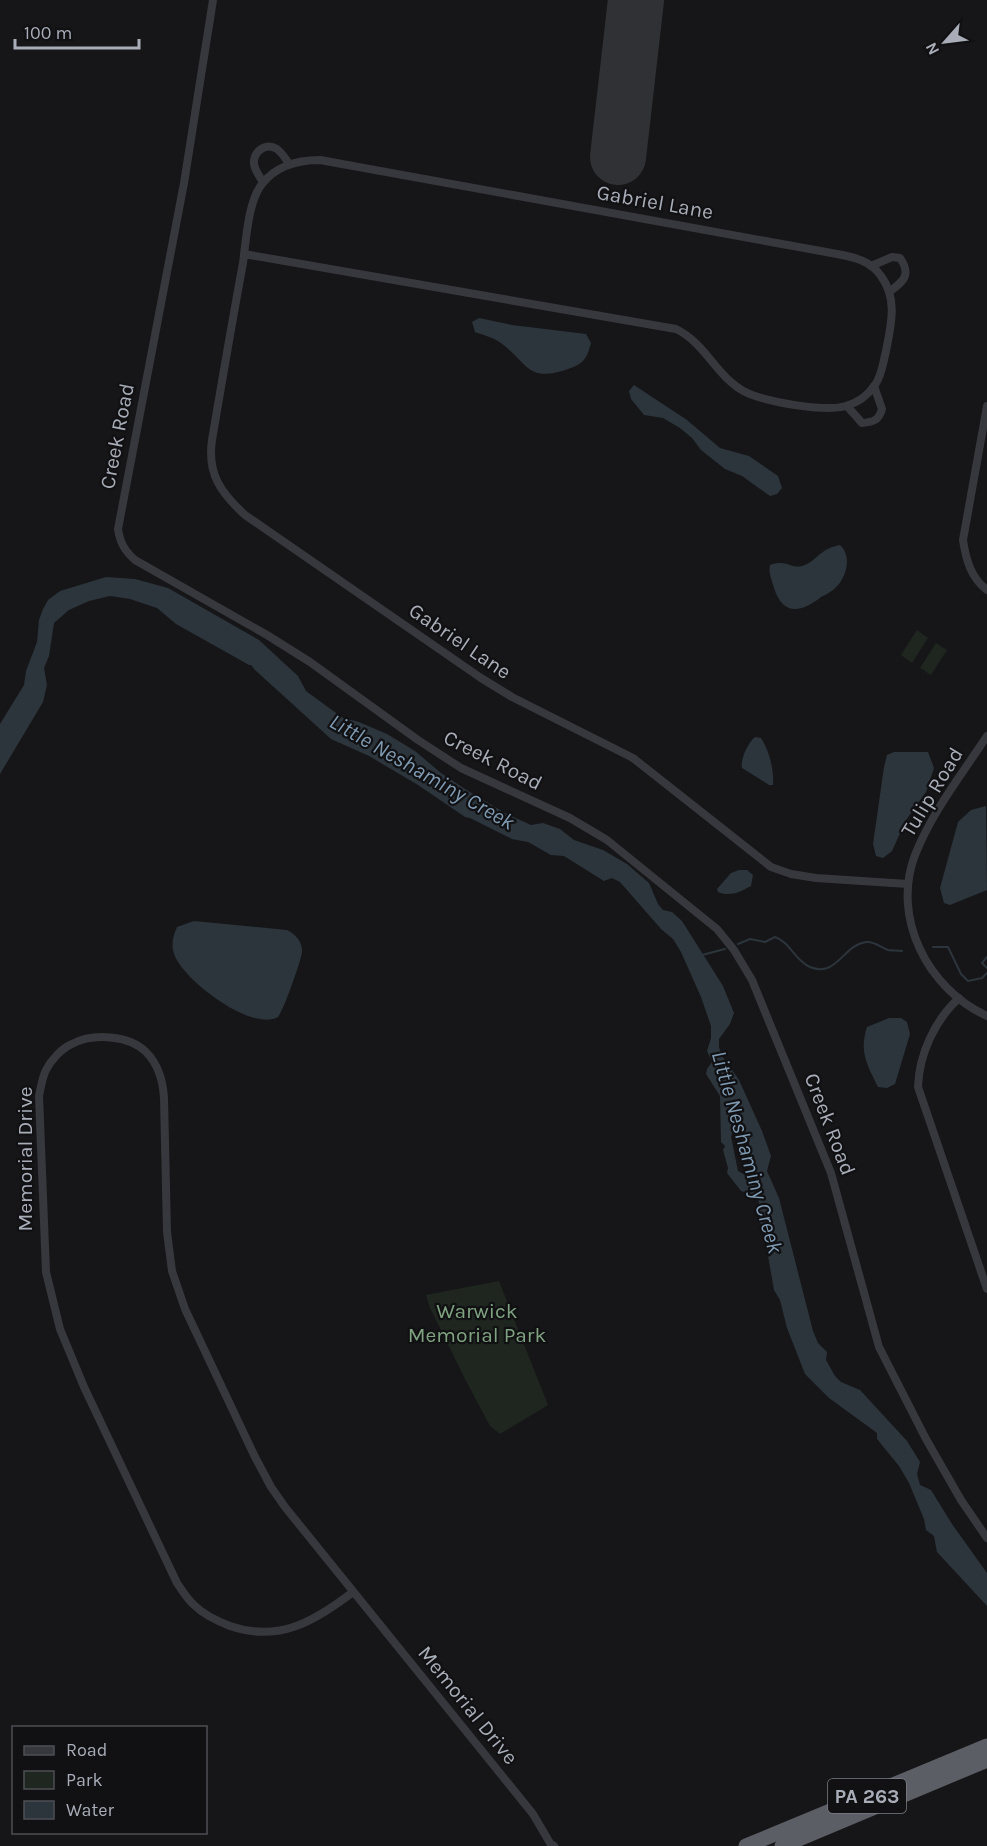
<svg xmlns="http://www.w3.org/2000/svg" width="987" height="1846" font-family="Karla,sans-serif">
<rect width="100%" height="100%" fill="#161618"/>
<g fill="#1e261f">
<path d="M917 630 928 638 912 663 901 655Z"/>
<path d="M936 643 947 650 931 675 920 668Z"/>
<path d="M499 1281 548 1405 500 1434 490 1426 465 1379 430 1308 426 1295Z"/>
</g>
<g fill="#2c353c" fill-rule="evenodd">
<path d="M479 318 512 325 586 334 591 343C587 358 584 364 568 369 527 383 529 364 501 343 494 338 484 335 475 332L472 322Z"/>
<path d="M634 385 687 420 720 448 749 456 778 476 782 488 777 494 770 496 742 476 725 469 701 450 692 438 680 428 663 418 644 415 631 399 629 391Z"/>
<path d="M840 545C853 557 846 580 833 590 829 593 825 595 821 597 801 613 783 616 774 588 772 580 768 573 770 565 787 559 790 569 802 566 815 563 820 548 840 545Z"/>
<path d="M106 577 135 579 168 588 259 640 298 676 306 691 343 718 359 722 387 734 415 751 441 773 465 789 505 813 531 825 543 823 560 829 574 840 603 850 627 864 649 883 658 904 663 910 672 912 682 921 723 986 734 1013 730 1024 719 1039V1047L722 1056 739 1080 762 1131 771 1156 767 1171 779 1198 813 1331 818 1343 827 1352 826 1360 835 1376 841 1382 860 1390 907 1441 920 1462 917 1474 920 1485 931 1490 952 1524 987 1573V1606L937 1552 934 1536 926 1530 924 1519 909 1483 899 1466 877 1439V1433L829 1398 805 1374 787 1328 780 1300 774 1290 764 1233 758 1216 759 1202 754 1195 741 1191 727 1173 728 1168 723 1150 725 1146 721 1142 720 1096 706 1074 707 1069 712 1062 707 1051 711 1038V1026L701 997 681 952 673 939 661 929 620 882 612 878 604 881 564 856 551 855 528 842 512 839 470 818 465 817 418 785 369 756 331 739 255 670 251 665H249L176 624 157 608 130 599 110 596 89 601 69 610 54 623 49 656 44 668 47 685 43 702 0 774V724L24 685 26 671 37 642 39 620 43 609 48 600 60 591ZM737 1131 745 1135 749 1140 750 1174 749 1177 738 1171 731 1137 732 1133Z"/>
<path d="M755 737 761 738C769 750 774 769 773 785H769L742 768C740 759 748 743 755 737Z"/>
<path d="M894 752H928L934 768 926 792 906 820 892 851 883 858 876 856 873 844 884 767 887 755Z"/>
<path d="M986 806 987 890 950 905 944 903 940 888 958 822 971 810Z"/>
<path d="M739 870H747L753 875 751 886C740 892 730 897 718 892L717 889 731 873Z"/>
<path d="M194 921 287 930C296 935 303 942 302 953 300 963 284 1009 278 1017 251 1032 183 980 174 954 171 944 173 936 177 927Z"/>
<path d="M889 1018H901L907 1022 910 1034 895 1084 887 1088 878 1087C867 1064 859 1052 867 1027Z"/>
</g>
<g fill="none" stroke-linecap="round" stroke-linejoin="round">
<g stroke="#2c353c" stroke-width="2">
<path d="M738 944 750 939 765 942 775 937C790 942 795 961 810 967 837 978 843 945 866 942 875 941 881 948 888 950 892 951 898 950 902 951"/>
<path d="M933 947H948L961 974 968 981 982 978 987 973"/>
<path d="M702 955 725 949"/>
<path d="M987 957 982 963 987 968"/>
<path d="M741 1132 751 1164"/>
</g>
<path stroke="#303135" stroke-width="56" d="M618 157 636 0"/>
<g stroke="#37383d" stroke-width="8">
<path d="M213 0 184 183 118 529C120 543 125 551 135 560L267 635 310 662 418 740 461 768 570 818 607 840 717 929 734 950 752 980 831 1173 879 1347 926 1439 961 1500 987 1538"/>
<path d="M263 182C260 177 255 171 254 164 253 152 265 142 277 149 282 153 286 159 289 164"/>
<path d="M244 254 676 329C708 344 720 386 755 396 776 403 825 412 846 406 857 403 868 395 875 385 882 375 883 363 886 351 891 325 898 299 881 276 871 261 854 257 837 254L320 160C298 160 276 166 262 184 248 201 246 241 243 263 232 322 222 381 212 440 207 474 221 493 245 515L481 678 512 697 633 758 771 867 791 874 816 878 908 884"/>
<path d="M871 266 892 257 900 258C912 275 903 282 889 292"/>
<path d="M847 406 862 423C874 422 879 420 882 409L874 386"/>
<path d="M987 406 963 540C966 560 971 578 987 590"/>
<path d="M987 736C962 774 932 812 915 855 891 918 928 989 987 1016"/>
<path d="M959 998C935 1020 919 1054 918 1087L987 1289"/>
<path d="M353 1592C315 1621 279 1643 230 1626 217 1621 204 1615 194 1605 187 1599 182 1590 177 1583L84 1387 60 1329 46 1272 39 1096C41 1087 42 1078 46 1070 51 1060 62 1048 72 1044 93 1033 129 1035 146 1052 158 1064 163 1081 164 1098L167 1232 172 1271 185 1309 255 1457 271 1487 285 1507 533 1814 550 1843 554 1846"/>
</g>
<g stroke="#5b5e65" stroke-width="15">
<path d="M746 1846 987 1746"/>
<path d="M782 1846 987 1760"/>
</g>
</g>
<g text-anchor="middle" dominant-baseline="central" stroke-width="4.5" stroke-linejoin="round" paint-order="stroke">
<rect fill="#111113" stroke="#7b7e86" stroke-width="1.5" x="828" y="1779" width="78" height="34" rx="4.5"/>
<g font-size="20" font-weight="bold" fill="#a8adb8">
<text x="867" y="1796">PA 263</text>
</g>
<g font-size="21" fill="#a8adb8" stroke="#111113">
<text transform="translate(655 202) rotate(10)">Gabriel Lane</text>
<text transform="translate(117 436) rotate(-79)">Creek Road</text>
<text transform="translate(460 641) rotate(34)">Gabriel Lane</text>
<text transform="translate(493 760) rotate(27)">Creek Road</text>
<text transform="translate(932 792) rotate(-59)">Tulip Road</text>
<text transform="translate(830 1124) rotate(69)">Creek Road</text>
<text transform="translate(25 1159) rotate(-90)">Memorial Drive</text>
<text transform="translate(468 1705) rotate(51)">Memorial Drive</text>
</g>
<g font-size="21" fill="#7fa381" stroke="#111113">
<text x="477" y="1311">Warwick<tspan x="477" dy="24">Memorial Park</tspan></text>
</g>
<g font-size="22" font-style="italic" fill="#7f9bb3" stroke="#111113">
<text transform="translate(422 772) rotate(30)">Little Neshaminy Creek</text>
<text transform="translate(747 1152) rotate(74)">Little Neshaminy Creek</text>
</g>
</g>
<rect x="12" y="1726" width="195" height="108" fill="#111113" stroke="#4d4f55" stroke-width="1.5"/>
<rect x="24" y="1746" width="30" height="9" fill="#37383d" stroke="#4d4f55" stroke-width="1.5"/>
<text x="66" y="1756" font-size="18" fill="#a8adb8">Road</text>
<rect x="24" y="1771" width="30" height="18" fill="#1e261f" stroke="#4d4f55" stroke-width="1.5"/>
<text x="66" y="1786" font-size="18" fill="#a8adb8">Park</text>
<rect x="24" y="1801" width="30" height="18" fill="#2c353c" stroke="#4d4f55" stroke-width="1.5"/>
<text x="66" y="1816" font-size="18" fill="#a8adb8">Water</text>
<g transform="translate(945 42) rotate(242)" stroke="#111113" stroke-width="4.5" paint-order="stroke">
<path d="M0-4.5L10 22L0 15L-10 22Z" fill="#a8adb8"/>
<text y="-9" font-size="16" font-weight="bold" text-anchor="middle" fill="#a8adb8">N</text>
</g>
<path d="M15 39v9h124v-9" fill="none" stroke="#a8adb8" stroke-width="3"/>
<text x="24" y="39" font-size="18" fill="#a8adb8" stroke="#111113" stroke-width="4.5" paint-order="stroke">100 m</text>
</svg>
